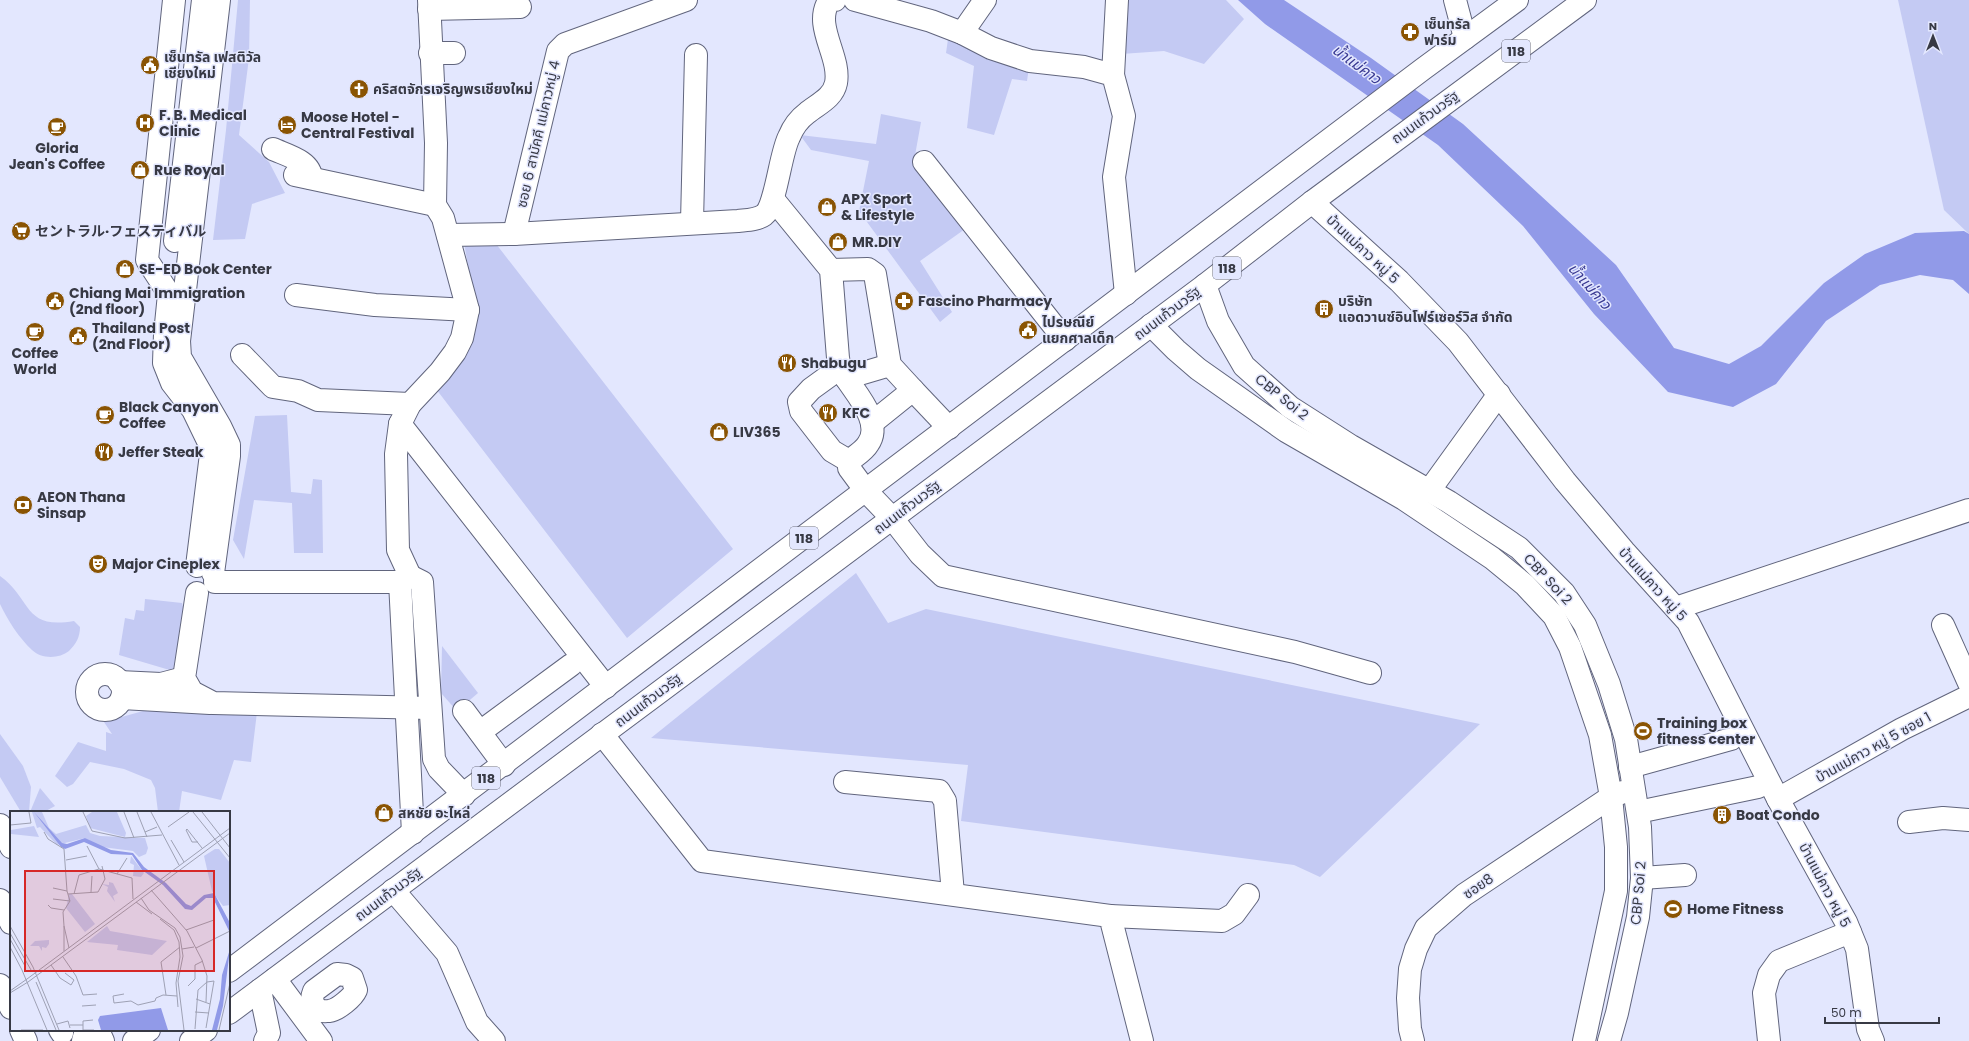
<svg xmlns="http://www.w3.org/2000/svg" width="1969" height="1041" font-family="Poppins,'Noto Sans JP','Noto Sans Thai',sans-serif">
<rect width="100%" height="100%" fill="#e3e7fe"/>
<g fill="#c4caf3">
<path d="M238 0H250L249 58 239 135 269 162 285 193 252 204 245 239 213 240 226 130Z"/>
<path d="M1125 0H1226L1244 19 1204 64 1164 51 1121 54Z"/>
<path d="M1898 0H1969V234L1944 210Z"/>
<path d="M948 39 1029 67 1027 81 1012 79 994 135 967 128 974 66 946 53Z"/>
<path d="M881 114 921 122 914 161 965 229 920 261 952 312 940 322 859 211 869 161 811 150 800 135 876 144Z"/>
<path d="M493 240 733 549 627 638 433 385 476 314 464 242Z"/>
<path d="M287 415 291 492 311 494 313 479 322 480 323 553H294L292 503 254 500 244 559 233 540 255 416Z"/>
<path d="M856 573 888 623 926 609 1480 724 1320 877 1294 865 961 821 968 765 651 738Z"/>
<path d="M0 576C32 599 23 630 74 621L80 627C80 637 76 644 69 651 59 659 41 659 32 650 19 638 7 619 0 604 0 597 0 583 0 576Z"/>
<path d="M145 599 182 603 184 610 173 671 119 655 125 618 134 620 136 610 144 611Z"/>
<path d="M442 646 478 693 457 711 441 693Z"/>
<path d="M143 711 257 712 251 762 234 760 221 800 182 791 179 812H158L155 788 151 780 124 769 90 762 73 784 67 787 55 776 78 742 106 751V732L112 734 104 722Z"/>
<path d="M0 734 23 766 31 787 29 812H21L0 777Z"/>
<path d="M40 788 55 806 44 812H30Z"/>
</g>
<path fill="#919ae8" d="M1238 0H1284L1371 58 1463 124 1616 265 1674 348 1729 364 1761 346 1824 283 1865 254 1915 233 1964 231 1969 234V294L1953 280 1920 275 1880 285 1826 321 1776 384 1733 407 1668 392 1594 314 1523 226 1438 145 1265 24Z"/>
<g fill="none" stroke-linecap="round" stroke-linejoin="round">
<g stroke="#61657d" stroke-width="24">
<g id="minor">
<path d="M174 0 147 260 169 294 165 334 164 363 172 383 193 410 209 443 211 454 197 566"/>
<path d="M855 0 931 21 962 33 991 48 1030 61 1084 67 1113 75 1124 116 1114 177 1126 294"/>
<path d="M1455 0 1465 38"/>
<path d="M429 9 520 7"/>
<path d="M962 33 985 0"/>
<path d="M430 53H454"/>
<path d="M1113 75 1117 0"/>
<path d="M273 149C286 155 311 161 311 178"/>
<path d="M924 162 1065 340"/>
<path d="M295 175 435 205"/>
<path d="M773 199 831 270 838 358 840 368 846 378"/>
<path d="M1312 202 1399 281 1458 342 1565 481 1624 551 1688 622 1778 799 1846 922 1857 949 1868 1029 1873 1041"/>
<path d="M692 222 696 55"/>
<path d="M514 234 558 51 565 44 686 0"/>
<path d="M448 235 514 234 738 221C747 220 757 220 764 215 776 206 780 154 789 137 793 127 799 119 807 113 818 104 833 98 836 83 841 56 813 26 829 1L835 0"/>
<path d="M175 241 203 0"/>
<path d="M831 270 868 269 875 274 890 365 913 390 872 423"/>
<path d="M1205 285 1218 321 1244 366 1290 407 1351 446 1449 502 1519 548 1564 593 1585 625 1609 684 1626 739 1640 827 1642 878 1638 917 1617 1013 1609 1041"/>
<path d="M296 295 375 305 468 310"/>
<path d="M1151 325 1176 350 1198 369 1286 431 1404 499 1492 558 1525 585 1554 616 1570 647 1600 735 1611 797 1616 847V891L1584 1041"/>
<path d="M242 355 273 387 298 391 318 400 410 404"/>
<path d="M840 368 811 389 799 402 801 411 832 451 849 461"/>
<path d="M913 390 949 428"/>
<path d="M400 424 606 687"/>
<path d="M866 491 849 468V461C855 456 864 451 868 444 883 423 857 395 846 378L890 365"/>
<path d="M1429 491 1499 394"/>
<path d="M892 518 920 554 943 576 1295 652 1370 673"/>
<path d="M213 573 229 456V445L220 426 180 357 179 341 219 0"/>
<path d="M410 576 398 550 396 454 400 424 410 404 440 372 455 352 462 338 468 310 443 218 435 205 436 143 429 0"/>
<path d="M215 582H400L410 576 422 582 434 759 439 769 464 795"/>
<path d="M400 582 413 833"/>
<path d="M197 593 184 678 192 692 213 703 430 708"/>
<path d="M1676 608 1969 510"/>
<path d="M1943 625 1969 683"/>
<circle cx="105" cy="692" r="18"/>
<path d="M119 682 161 684 184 678"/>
<path d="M122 698 210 703"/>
<path d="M464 711 504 765"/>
<path d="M480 732 571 665"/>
<path d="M602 734 702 861 1110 916 1142 1041"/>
<path d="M1630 767 1731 739"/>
<path d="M845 782 939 791 945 801 953 894"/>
<path d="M1778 799 1902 729 1969 696"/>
<path d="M1638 812 1758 787"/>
<path d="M1909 822 1943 818 1969 820"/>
<path d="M1642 878 1685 875"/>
<path d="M393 890 447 953 477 1022 494 1041"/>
<path d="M1110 916 1222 921 1234 914 1248 895"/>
<path d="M337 974 346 975 352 978 356 990C353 997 338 1010 329 1011 316 1013 309 1003 314 991Z"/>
<path d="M275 979 321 1041"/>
<path d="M260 990 269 1033 265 1041"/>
<path d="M1413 1041 1410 1029 1408 998 1410 969 1416 949 1426 928 1464 895 1611 797 1623 792"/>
<path d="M1769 1041 1764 993 1769 975 1779 961 1850 932"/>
</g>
</g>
<g stroke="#61657d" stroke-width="24">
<g id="major">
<path d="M866 491 892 518"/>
<path d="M0 825 11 847"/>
<path d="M229 971 1423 69 1517 0"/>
<path d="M229 1013 1205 285 1312 202 1585 0"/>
<path d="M98 1030 103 1041"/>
<path d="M83 1041 86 1030"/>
<path d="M134 1041 149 1030"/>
<path d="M191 1041 206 1030"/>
</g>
</g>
<g stroke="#61657d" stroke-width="24">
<g id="highway">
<path d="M0 900 11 923"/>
<path d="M0 985 11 1008"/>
<path d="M21 1030 26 1041"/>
<path d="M60 1030 62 1033"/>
</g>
</g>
<use href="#minor" stroke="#fff" stroke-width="22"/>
<use href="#major" stroke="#fff" stroke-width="22"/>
<use href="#highway" stroke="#fff" stroke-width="22"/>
</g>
<defs>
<g id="pharmacy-disc" transform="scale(1)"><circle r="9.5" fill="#8a5403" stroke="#e3e7fe"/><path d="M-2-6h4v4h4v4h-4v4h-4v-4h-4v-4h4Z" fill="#fff"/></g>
<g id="civic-disc" transform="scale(1)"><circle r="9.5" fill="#8a5403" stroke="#e3e7fe"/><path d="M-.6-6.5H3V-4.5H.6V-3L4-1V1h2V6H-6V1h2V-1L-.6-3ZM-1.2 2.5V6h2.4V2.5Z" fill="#fff"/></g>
<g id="church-disc" transform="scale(1)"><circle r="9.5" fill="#8a5403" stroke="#e3e7fe"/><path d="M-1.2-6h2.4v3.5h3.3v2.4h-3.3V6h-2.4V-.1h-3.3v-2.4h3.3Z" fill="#fff"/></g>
<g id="hospital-disc" transform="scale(1)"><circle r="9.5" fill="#8a5403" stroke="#e3e7fe"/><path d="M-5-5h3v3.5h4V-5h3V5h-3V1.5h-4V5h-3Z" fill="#fff"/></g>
<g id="hotel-disc" transform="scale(1)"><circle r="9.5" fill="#8a5403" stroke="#e3e7fe"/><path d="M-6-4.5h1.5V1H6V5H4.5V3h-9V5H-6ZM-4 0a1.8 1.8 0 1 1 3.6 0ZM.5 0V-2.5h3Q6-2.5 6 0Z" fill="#fff"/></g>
<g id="cafe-disc" transform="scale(1)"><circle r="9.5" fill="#8a5403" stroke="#e3e7fe"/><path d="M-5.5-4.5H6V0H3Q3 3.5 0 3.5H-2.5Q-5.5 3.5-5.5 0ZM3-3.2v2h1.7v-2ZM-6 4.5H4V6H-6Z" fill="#fff"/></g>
<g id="shop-disc" transform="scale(1)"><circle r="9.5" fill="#8a5403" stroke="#e3e7fe"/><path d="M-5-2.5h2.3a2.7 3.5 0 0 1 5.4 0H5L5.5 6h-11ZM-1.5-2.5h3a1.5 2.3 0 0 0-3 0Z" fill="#fff"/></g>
<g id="supermarket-disc" transform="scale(1)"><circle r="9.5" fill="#8a5403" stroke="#e3e7fe"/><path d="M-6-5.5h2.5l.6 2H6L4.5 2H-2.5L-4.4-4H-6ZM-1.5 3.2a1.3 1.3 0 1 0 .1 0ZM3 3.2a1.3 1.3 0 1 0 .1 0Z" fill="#fff"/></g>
<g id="building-disc" transform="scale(1)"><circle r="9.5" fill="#8a5403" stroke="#e3e7fe"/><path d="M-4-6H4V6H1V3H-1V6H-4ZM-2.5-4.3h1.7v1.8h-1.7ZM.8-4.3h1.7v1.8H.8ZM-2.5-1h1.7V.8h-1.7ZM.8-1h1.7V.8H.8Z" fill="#fff"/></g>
<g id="restaurant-disc" transform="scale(1)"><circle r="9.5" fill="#8a5403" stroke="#e3e7fe"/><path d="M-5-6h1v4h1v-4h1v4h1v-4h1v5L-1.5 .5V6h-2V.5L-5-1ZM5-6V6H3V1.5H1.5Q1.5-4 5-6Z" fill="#fff"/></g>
<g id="bank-disc" transform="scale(1)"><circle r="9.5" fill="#8a5403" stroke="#e3e7fe"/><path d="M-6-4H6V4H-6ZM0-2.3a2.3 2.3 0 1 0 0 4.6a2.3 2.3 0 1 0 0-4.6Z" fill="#fff"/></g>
<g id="theatre-disc" transform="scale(1)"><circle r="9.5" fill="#8a5403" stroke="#e3e7fe"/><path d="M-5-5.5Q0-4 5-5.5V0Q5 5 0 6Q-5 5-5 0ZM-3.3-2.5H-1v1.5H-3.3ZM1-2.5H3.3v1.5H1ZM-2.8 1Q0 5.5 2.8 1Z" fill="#fff"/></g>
<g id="stadium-disc" transform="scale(1)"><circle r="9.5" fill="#8a5403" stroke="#e3e7fe"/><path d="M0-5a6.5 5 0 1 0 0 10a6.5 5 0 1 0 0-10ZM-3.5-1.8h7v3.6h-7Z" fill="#fff"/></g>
</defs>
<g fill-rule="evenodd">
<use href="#pharmacy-disc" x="1410" y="32"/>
<use href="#civic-disc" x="150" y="65"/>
<use href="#church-disc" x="359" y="89"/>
<use href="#hospital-disc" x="145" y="123"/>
<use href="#hotel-disc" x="287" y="125"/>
<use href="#cafe-disc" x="57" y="127"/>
<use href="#shop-disc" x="140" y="170"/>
<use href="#shop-disc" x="827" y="207"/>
<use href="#supermarket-disc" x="21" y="231"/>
<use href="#shop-disc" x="838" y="242"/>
<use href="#shop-disc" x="125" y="269"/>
<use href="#civic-disc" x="55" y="301"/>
<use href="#pharmacy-disc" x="904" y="301"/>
<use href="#building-disc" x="1324" y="309"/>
<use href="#civic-disc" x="1028" y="330"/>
<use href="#cafe-disc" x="35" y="332"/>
<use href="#civic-disc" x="78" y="336"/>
<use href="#restaurant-disc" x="787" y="363"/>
<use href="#restaurant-disc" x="828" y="413"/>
<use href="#cafe-disc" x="105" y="415"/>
<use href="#shop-disc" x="719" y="432"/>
<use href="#restaurant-disc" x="104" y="452"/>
<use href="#bank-disc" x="23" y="505"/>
<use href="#theatre-disc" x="98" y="564"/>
<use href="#stadium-disc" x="1643" y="731"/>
<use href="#shop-disc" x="384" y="813"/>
<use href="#building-disc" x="1722" y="815"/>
<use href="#stadium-disc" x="1673" y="909"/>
</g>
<g text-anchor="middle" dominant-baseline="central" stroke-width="3" stroke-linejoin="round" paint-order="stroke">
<g fill="#e3e7fe" stroke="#6b6d7c" stroke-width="1">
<rect x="1502" y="40" width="28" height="22" rx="3"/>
<rect x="1213" y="257" width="28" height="22" rx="3"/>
<rect x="790" y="527" width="28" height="22" rx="3"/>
<rect x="472" y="767" width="28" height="22" rx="3"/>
</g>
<g font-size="13" font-weight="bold" fill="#373944">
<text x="1516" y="51">118</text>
<text x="1227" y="268">118</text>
<text x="804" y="538">118</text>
<text x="486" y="778">118</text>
</g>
<g font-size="14" font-weight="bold" fill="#373944" stroke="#e3e7fe" text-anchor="start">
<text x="1424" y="24">เซ็นทรัล<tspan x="1424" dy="16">ฟาร์ม</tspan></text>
<text x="164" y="57">เซ็นทรัล เฟสติวัล<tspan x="164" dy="16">เชียงใหม่</tspan></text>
<text x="373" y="89">คริสตจักรเจริญพรเชียงใหม่</text>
<text x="159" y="115">F. B. Medical<tspan x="159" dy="16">Clinic</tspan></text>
<text x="301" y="117">Moose Hotel -<tspan x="301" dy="16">Central Festival</tspan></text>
<text x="57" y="148" text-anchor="middle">Gloria<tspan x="57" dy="16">Jean's Coffee</tspan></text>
<text x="154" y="170">Rue Royal</text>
<text x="841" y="199">APX Sport<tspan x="841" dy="16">&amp; Lifestyle</tspan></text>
<text x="35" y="231">セントラル·フェスティバル</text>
<text x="852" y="242">MR.DIY</text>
<text x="139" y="269">SE-ED Book Center</text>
<text x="69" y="293">Chiang Mai Immigration<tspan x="69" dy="16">(2nd floor)</tspan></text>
<text x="918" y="301">Fascino Pharmacy</text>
<text x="1338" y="301">บริษัท<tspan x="1338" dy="16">แอดวานซ์อินโฟร์เซอร์วิส จำกัด</tspan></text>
<text x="1042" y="322">ไปรษณีย์<tspan x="1042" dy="16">แยกศาลเด็ก</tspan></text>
<text x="92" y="328">Thailand Post<tspan x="92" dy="16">(2nd Floor)</tspan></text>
<text x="35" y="353" text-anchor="middle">Coffee<tspan x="35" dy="16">World</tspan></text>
<text x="801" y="363">Shabugu</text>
<text x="119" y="407">Black Canyon<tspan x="119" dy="16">Coffee</tspan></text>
<text x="842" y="413">KFC</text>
<text x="733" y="432">LIV365</text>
<text x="118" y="452">Jeffer Steak</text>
<text x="37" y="497">AEON Thana<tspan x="37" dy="16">Sinsap</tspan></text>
<text x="112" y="564">Major Cineplex</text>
<text x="1657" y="723">Training box<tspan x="1657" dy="16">fitness center</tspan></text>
<text x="398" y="813">สหชัย อะไหล่</text>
<text x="1736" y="815">Boat Condo</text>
<text x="1687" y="909">Home Fitness</text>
</g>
<g font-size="14" fill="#373944" stroke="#e3e7fe">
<text transform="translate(1425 117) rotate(-36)">ถนนแก้วนวรัฐ</text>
<text transform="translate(538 134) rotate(-77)">ซอย 6 สามัคคี แม่คาวหมู่ 4</text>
<text transform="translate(1363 249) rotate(43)">บ้านแม่คาว หมู่ 5</text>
<text transform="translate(1167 313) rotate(-37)">ถนนแก้วนวรัฐ</text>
<text transform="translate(1282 397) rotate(39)">CBP Soi 2</text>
<text transform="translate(907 507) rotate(-37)">ถนนแก้วนวรัฐ</text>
<text transform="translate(1548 579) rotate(47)">CBP Soi 2</text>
<text transform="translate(1653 584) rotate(48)">บ้านแม่คาว หมู่ 5</text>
<text transform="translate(648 700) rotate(-37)">ถนนแก้วนวรัฐ</text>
<text transform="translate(1873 747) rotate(-29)">บ้านแม่คาว หมู่ 5 ซอย 1</text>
<text transform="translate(1825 885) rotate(62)">บ้านแม่คาว หมู่ 5</text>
<text transform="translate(1478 886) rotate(-35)">ซอย8</text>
<text transform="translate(1638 893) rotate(-85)">CBP Soi 2</text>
<text transform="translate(388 894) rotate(-37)">ถนนแก้วนวรัฐ</text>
</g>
<g font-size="15" font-style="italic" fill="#383891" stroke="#e3e7fe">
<text transform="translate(1357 64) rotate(36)">น้ำแม่คาว</text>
<text transform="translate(1590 286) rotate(48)">น้ำแม่คาว</text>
</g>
</g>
<g transform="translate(10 811)">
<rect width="220" height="220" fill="#e3e7fe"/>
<path d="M22 1H32L39 17 46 23 76 14 80 22 90 25 135 27 138 37 136 43 129 46 123 40 92 36 75 27 47 34 30 16 27 17ZM82 1H107L116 22 115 26 80 17 76 5ZM24 15 29 26 1 23V19ZM205 38H209L220 52V94L213 95 202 80 194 45ZM121 45 134 62 131 66 123 65 124 54 120 52ZM99 71 103 72 108 82 103 85 105 91 97 80 98 76 92 73 99 74ZM59 83H62L85 113 75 121 56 97ZM97 115 100 120 157 130 142 144 107 139 108 134 77 131ZM39 129V133L36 137 32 136V140L29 135H20L25 130Z" fill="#c4caf3"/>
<path d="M24 1 52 32 57 33 75 27 101 39 123 42 134 56 156 72 176 93 181 95 194 84 204 82 220 112V122L203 87H196L182 99 175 98 153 74 132 59 122 44 101 43 74 31 55 38 51 36ZM220 138 213 195 207 219H202L210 188 212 164ZM151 197 158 219H91L88 209 90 205Z" fill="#919ae8"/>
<path fill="none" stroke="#9ea1b4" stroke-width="1" d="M73 1 82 20 115 27 152 24M114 1 124 27M127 1 137 26M141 1 169 54M183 1 220 47M192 1 220 37M0 14 21 12 19 1M158 16 179 1M34 21 38 28 54 38 57 80 60 90 53 101 54 115M135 21 147 16M161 29 174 51M188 31H182L176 19 177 18 192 37M77 35 89 58M0 43V59M56 49 77 45M107 63 117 47M43 77 57 80M141 79 177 120 192 149 197 165 196 191M81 81 82 65M58 83 88 81 95 68 92 55M64 83 69 64 89 58 122 67 123 88M131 87 139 99 165 117 170 126 173 145 168 170 174 219M43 88 60 90M126 91 142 103M38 94 41 97 54 99M150 108 164 119 169 131 170 146 166 172 168 196M0 115 23 156 49 219M176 119 204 109M0 122 21 159M0 128 15 155M0 136 12 159 37 219M186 137 220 120M172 138 184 136M54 140V115L59 137M53 146 66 165 73 184 87 183M41 154 50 167 61 174 64 169 55 162M17 168 220 17M18 171 220 22M26 171 46 219M178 175 185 168V154L193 150M0 180 17 168M0 182 18 171M114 183 103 185 104 192 121 190 128 194 145 190 146 187 153 184 167 185M156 184 151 151 170 136M186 188 200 193M72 195 86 194M185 201 199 202M83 209 73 210V219H84M47 213 58 210 60 217M60 214H73M185 218 188 179 197 171 204 170 196 217M11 219H33M209 219 220 172"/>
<path fill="#d62828" fill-opacity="0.15" stroke="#d62828" stroke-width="2" d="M15 60H204V160H15Z"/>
<rect width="220" height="220" fill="none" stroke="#373944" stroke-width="2"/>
</g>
<g transform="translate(1933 36)" stroke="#e3e7fe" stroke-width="3" paint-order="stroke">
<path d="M0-3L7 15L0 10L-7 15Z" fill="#373944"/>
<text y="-6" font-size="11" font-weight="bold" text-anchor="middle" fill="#373944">N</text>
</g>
<path d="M1825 1017v6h114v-6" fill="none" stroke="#373944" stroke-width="2"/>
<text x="1831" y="1017" font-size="12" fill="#373944" stroke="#e3e7fe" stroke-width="3" paint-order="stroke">50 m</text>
</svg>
